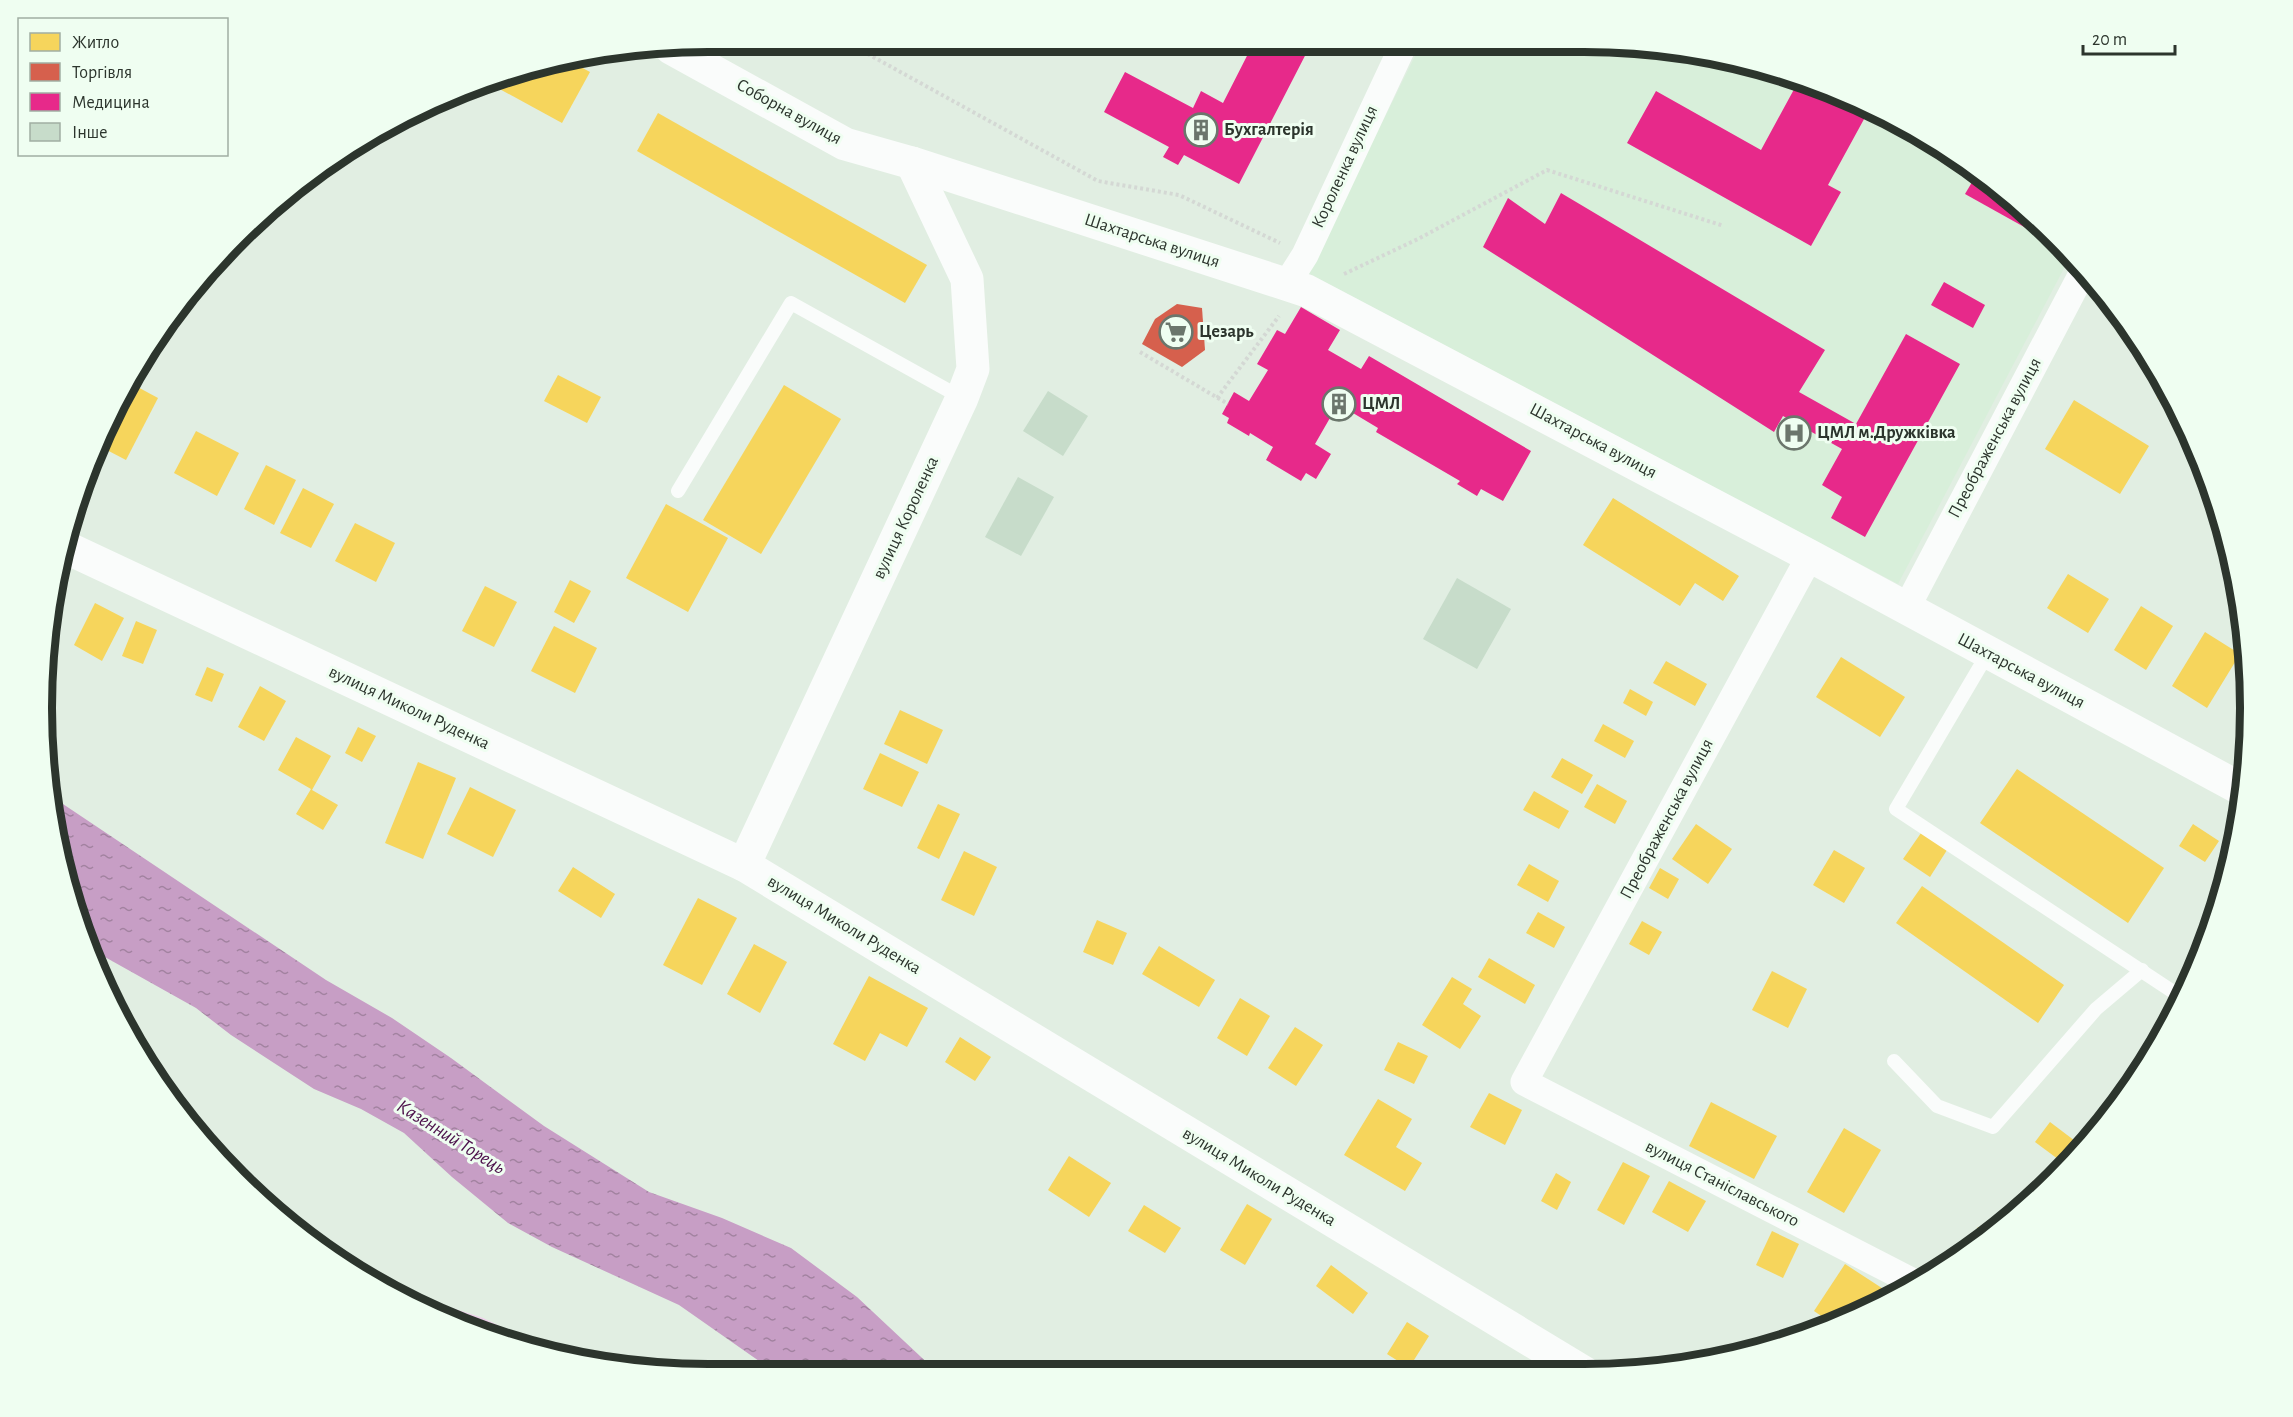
<svg xmlns="http://www.w3.org/2000/svg" width="2293" height="1417" font-family="'Alegreya Sans',sans-serif">
<defs>
<pattern id="forest-firs" width="22" height="20" patternUnits="userSpaceOnUse" patternTransform="scale(1.5)"><rect width="22" height="20" fill="#edd0ea"/><path d="M5 1l3.5 6h-7zM16 11l3.5 6h-7z" fill="#cbb3c9"/></pattern>
<pattern id="water-ripples" width="26" height="14" patternUnits="userSpaceOnUse" patternTransform="scale(1.5)"><rect width="26" height="14" fill="#c79ec5"/><path d="M2 4q2-2 4 0t4 0M15 11q2-2 4 0t4 0" fill="none" stroke="#a282a0"/></pattern>
</defs>
<rect width="100%" height="100%" fill="#e1eee2"/>
<path fill="#d8efda" d="M1419 48H1671L1839 93 1990 180 2071 255 1898 584 1308 273Z"/>
<path fill="url(#forest-firs)" d="M405 1296 446 1306 483 1318 549 1350 454 1324Z"/>
<path fill="url(#water-ripples)" d="M48 794 326 980 392 1018 451 1058 544 1126 649 1192 722 1218 791 1248 857 1297 936 1371 772 1370 679 1305 552 1247 508 1223 452 1177 404 1133 361 1109 314 1089 231 1035 196 1008 87 947 77 922Z"/>
<g fill="#f6d55c">
<path d="M568 60 590 72 562 123 485 81Z"/>
<path d="M658 113 927 265 905 303 637 151Z"/>
<path d="M558 375 601 397 587 423 544 401Z"/>
<path d="M132 384 158 398 126 460 101 447Z"/>
<path d="M2166 384 2177 410 2157 398Z"/>
<path d="M784 385 841 419 761 554 703 520Z"/>
<path d="M2074 400 2149 446 2120 494 2045 449Z"/>
<path d="M196 431 239 453 217 496 174 473Z"/>
<path d="M266 465 296 480 274 525 244 509Z"/>
<path d="M303 488 334 504 311 548 280 533Z"/>
<path d="M1613 498 1739 576 1723 601 1695 583 1680 606 1583 545Z"/>
<path d="M666 504 728 538 688 612 626 578Z"/>
<path d="M355 523 395 543 376 582 335 561Z"/>
<path d="M2068 574 2109 599 2088 633 2047 608Z"/>
<path d="M570 580 591 591 574 623 554 612Z"/>
<path d="M485 586 517 602 494 647 462 631Z"/>
<path d="M95 603 124 618 102 661 74 645Z"/>
<path d="M2141 606 2173 626 2146 670 2114 650Z"/>
<path d="M136 621 157 630 143 664 122 656Z"/>
<path d="M554 626 597 648 575 693 531 671Z"/>
<path d="M2205 632 2240 654 2207 708 2172 686Z"/>
<path d="M1841 657 1905 697 1880 737 1816 697Z"/>
<path d="M1666 661 1707 684 1695 706 1653 683Z"/>
<path d="M207 667 224 674 212 702 195 695Z"/>
<path d="M260 686 286 701 264 741 238 727Z"/>
<path d="M1630 689 1653 702 1646 716 1623 703Z"/>
<path d="M900 710 943 730 927 764 884 744Z"/>
<path d="M1603 724 1634 741 1625 758 1594 741Z"/>
<path d="M358 727 376 736 362 762 345 753Z"/>
<path d="M296 737 331 756 312 790 338 805 323 830 296 814 311 789 278 770Z"/>
<path d="M880 753 919 772 902 807 863 789Z"/>
<path d="M1562 758 1593 775 1582 794 1551 777Z"/>
<path d="M418 762 456 778 423 859 385 843Z"/>
<path d="M2017 769 2164 868 2128 923 1980 823Z"/>
<path d="M1597 784 1627 801 1615 824 1584 807Z"/>
<path d="M470 787 516 810 493 857 447 834Z"/>
<path d="M1534 791 1569 811 1559 829 1523 810Z"/>
<path d="M938 804 960 814 939 859 917 848Z"/>
<path d="M1696 824 1732 849 1708 884 1672 859Z"/>
<path d="M2193 824 2219 841 2205 862 2179 846Z"/>
<path d="M1921 833 1947 850 1930 877 1903 859Z"/>
<path d="M1834 850 1865 868 1844 903 1813 885Z"/>
<path d="M964 851 997 867 974 916 941 900Z"/>
<path d="M1529 864 1559 881 1548 902 1517 885Z"/>
<path d="M573 867 615 894 601 918 558 891Z"/>
<path d="M1660 868 1679 879 1668 899 1649 888Z"/>
<path d="M1922 886 2064 985 2038 1023 1896 923Z"/>
<path d="M698 898 737 918 702 985 663 965Z"/>
<path d="M1538 912 1565 927 1554 948 1526 933Z"/>
<path d="M1097 920 1127 933 1113 965 1083 952Z"/>
<path d="M2212 920H2213L2208 936 2204 933Z"/>
<path d="M1642 921 1662 932 1649 955 1629 944Z"/>
<path d="M754 944 787 962 760 1013 727 994Z"/>
<path d="M1159 946 1215 980 1199 1007 1142 974Z"/>
<path d="M1489 958 1535 985 1525 1004 1478 977Z"/>
<path d="M1772 971 1807 989 1788 1028 1752 1010Z"/>
<path d="M869 976 928 1008 907 1047 880 1033 865 1061 833 1044Z"/>
<path d="M1452 977 1472 989 1463 1004 1481 1016 1460 1049 1422 1025Z"/>
<path d="M1240 998 1270 1016 1247 1056 1217 1038Z"/>
<path d="M1295 1027 1323 1045 1296 1086 1268 1068Z"/>
<path d="M960 1037 991 1057 975 1081 945 1062Z"/>
<path d="M1398 1042 1428 1056 1414 1084 1384 1070Z"/>
<path d="M1489 1093 1522 1110 1505 1145 1470 1127Z"/>
<path d="M1378 1099 1412 1119 1396 1147 1422 1163 1405 1191 1344 1155Z"/>
<path d="M1711 1102 1777 1136 1754 1179 1689 1146Z"/>
<path d="M2050 1122 2083 1147 2066 1165 2035 1142Z"/>
<path d="M1844 1128 1881 1150 1844 1213 1807 1192Z"/>
<path d="M1069 1156 1111 1183 1089 1217 1048 1190Z"/>
<path d="M1623 1162 1650 1176 1624 1225 1597 1210Z"/>
<path d="M1556 1173 1571 1182 1557 1210 1541 1201Z"/>
<path d="M1669 1181 1706 1201 1688 1232 1652 1212Z"/>
<path d="M1247 1204 1272 1219 1245 1265 1220 1250Z"/>
<path d="M1144 1205 1181 1228 1165 1253 1128 1231Z"/>
<path d="M1978 1227 1990 1234 1970 1248 1967 1246Z"/>
<path d="M1772 1231 1799 1244 1783 1278 1756 1265Z"/>
<path d="M1845 1264 1891 1294 1887 1300 1833 1324 1814 1311Z"/>
<path d="M1331 1265 1368 1293 1353 1314 1316 1286Z"/>
<path d="M1407 1322 1429 1336 1409 1368 1387 1354Z"/>
<path d="M1482 1367 1491 1373H1479Z"/>
</g>
<path fill="#d6604d" d="M1177 304 1202 308 1205 350 1182 367 1142 344 1155 319Z"/>
<g fill="#e7298a">
<path d="M1251 48H1309L1239 184 1184 155 1178 165 1163 157 1169 147 1104 112 1125 72 1193 108 1201 91 1223 103Z"/>
<path d="M1798 82 1839 93 1869 110 1828 185 1841 192 1811 246 1627 143 1656 91 1761 150Z"/>
<path d="M1978 172 1990 180 2039 226 2035 233 1965 194Z"/>
<path d="M1561 193 1825 350 1799 392 1856 424 1906 334 1960 364 1865 537 1831 518 1842 497 1822 485 1842 449 1783 416 1774 432 1483 247 1508 198 1545 224Z"/>
<path d="M1944 282 1985 305 1973 328 1931 305Z"/>
<path d="M1301 307 1340 330 1328 350 1361 369 1369 356 1531 451 1503 501 1481 489 1477 496 1457 484 1460 481 1376 432 1378 428 1338 404 1315 444 1331 454 1316 479 1306 473 1301 481 1266 460 1273 447 1250 433 1249 436 1227 423 1229 418 1222 414 1234 392 1249 401 1268 370 1257 364 1277 330 1285 334Z"/>
</g>
<g fill="#c7dcca">
<path d="M1048 391 1088 416 1063 456 1023 431Z"/>
<path d="M1018 477 1054 497 1021 556 985 537Z"/>
<path d="M1457 578 1511 609 1477 669 1423 639Z"/>
</g>
<g fill="none" stroke-linecap="round" stroke-linejoin="round">
<g stroke="#d4d8d4" stroke-width="4" stroke-dasharray="3 3" stroke-linecap="butt">
<path d="M857 48 1098 181 1179 195 1280 243"/>
<path d="M1344 274 1418 239 1547 170 1724 226"/>
<path d="M1140 352 1228 404"/>
<path d="M1217 398 1279 316"/>
</g>
<g stroke="#fafcfb" stroke-width="14">
<path d="M678 491 791 303 962 398"/>
<path d="M1988 653 1896 809 2184 999"/>
<path d="M1894 1061 1937 1106 1993 1127 2096 1009 2142 970"/>
</g>
<g stroke="#fafcfb" stroke-width="27">
<path d="M1286 285 1305 255 1402 48"/>
<path d="M1810 556 1524 1082 1919 1285"/>
<path d="M1906 609 2085 268"/>
</g>
<g stroke="#fafcfb" stroke-width="33">
<path d="M671 48 845 144 912 163 1307 291 1810 556 2243 790"/>
<path d="M65 547 744 865 1585 1373"/>
<path d="M744 865 962 398 973 369 967 279 912 163"/>
</g>
</g>
<defs>
<g id="building-ring" transform="scale(1.725)"><circle r="9.5" fill="#effef1" stroke="#6b766c" stroke-width="1.5"/><path d="M-4-6H4V6H1V3H-1V6H-4ZM-2.5-4.3h1.7v1.8h-1.7ZM.8-4.3h1.7v1.8H.8ZM-2.5-1h1.7V.8h-1.7ZM.8-1h1.7V.8H.8Z" fill="#6b766c"/></g>
<g id="supermarket-ring" transform="scale(1.725)"><circle r="9.5" fill="#effef1" stroke="#6b766c" stroke-width="1.5"/><path d="M-6-5.5h2.5l.6 2H6L4.5 2H-2.5L-4.4-4H-6ZM-1.5 3.2a1.3 1.3 0 1 0 .1 0ZM3 3.2a1.3 1.3 0 1 0 .1 0Z" fill="#6b766c"/></g>
<g id="hospital-ring" transform="scale(1.725)"><circle r="9.5" fill="#effef1" stroke="#6b766c" stroke-width="1.5"/><path d="M-5-5h3v3.5h4V-5h3V5h-3V1.5h-4V5h-3Z" fill="#6b766c"/></g>
</defs>
<g fill-rule="evenodd">
<use href="#building-ring" x="1201" y="130"/>
<use href="#supermarket-ring" x="1176" y="332"/>
<use href="#building-ring" x="1339" y="404"/>
<use href="#hospital-ring" x="1794" y="433"/>
</g>
<g text-anchor="middle" dominant-baseline="central" stroke-width="6" stroke-linejoin="round" paint-order="stroke">
<g font-size="18" fill="#2c352d" stroke="#effef1">
<text transform="translate(789 112) rotate(29)">Соборна вулиця</text>
<text transform="translate(1345 167) rotate(-65)">Короленка вулиця</text>
<text transform="translate(1152 241) rotate(18)">Шахтарська вулиця</text>
<text transform="translate(1995 438) rotate(-62)">Преображенська вулиця</text>
<text transform="translate(1593 441) rotate(28)">Шахтарська вулиця</text>
<text transform="translate(906 518) rotate(-65)">вулиця Короленка</text>
<text transform="translate(2021 671) rotate(28)">Шахтарська вулиця</text>
<text transform="translate(409 708) rotate(25)">вулиця Миколи Руденка</text>
<text transform="translate(1667 819) rotate(-62)">Преображенська вулиця</text>
<text transform="translate(844 925) rotate(31)">вулиця Миколи Руденка</text>
<text transform="translate(1259 1177) rotate(31)">вулиця Миколи Руденка</text>
<text transform="translate(1722 1184) rotate(27)">вулиця Станіславського</text>
</g>
<g font-size="18" font-weight="bold" fill="#2c352d" stroke="#effef1" text-anchor="start">
<text x="1224" y="130">Бухгалтерія</text>
<text x="1199" y="332">Цезарь</text>
<text x="1362" y="404">ЦМЛ</text>
<text x="1817" y="433">ЦМЛ м.Дружківка</text>
</g>
<g font-size="20" font-style="italic" fill="#4b104a" stroke="#effef1">
<text transform="translate(451 1137) rotate(32)">Казенний Торець</text>
</g>
</g>
<path d="M0 0H2293V1417H0ZM708 52H1584A656 656 0 0 1 2240 708V708A656 656 0 0 1 1584 1364H708A656 656 0 0 1 52 708V708A656 656 0 0 1 708 52Z" fill="#effef1" fill-rule="evenodd"/>
<path fill="none" stroke="#2c352d" stroke-width="8" d="M708 52H1584A656 656 0 0 1 2240 708V708A656 656 0 0 1 1584 1364H708A656 656 0 0 1 52 708V708A656 656 0 0 1 708 52Z"/>
<rect x="18" y="18" width="210" height="138" fill="#effef1" stroke="#a1aea3" stroke-width="1.5"/>
<rect x="30" y="33" width="30" height="18" fill="#f6d55c" stroke="#a1aea3" stroke-width="1.5"/>
<text x="72" y="48" font-size="18" fill="#2c352d">Житло</text>
<rect x="30" y="63" width="30" height="18" fill="#d6604d" stroke="#a1aea3" stroke-width="1.5"/>
<text x="72" y="78" font-size="18" fill="#2c352d">Торгівля</text>
<rect x="30" y="93" width="30" height="18" fill="#e7298a" stroke="#a1aea3" stroke-width="1.5"/>
<text x="72" y="108" font-size="18" fill="#2c352d">Медицина</text>
<rect x="30" y="123" width="30" height="18" fill="#c7dcca" stroke="#a1aea3" stroke-width="1.5"/>
<text x="72" y="138" font-size="18" fill="#2c352d">Інше</text>
<path d="M2083 45v9h92v-9" fill="none" stroke="#2c352d" stroke-width="3"/>
<text x="2092" y="45" font-size="18" fill="#2c352d" stroke="#effef1" stroke-width="4.5" paint-order="stroke">20 m</text>
</svg>
